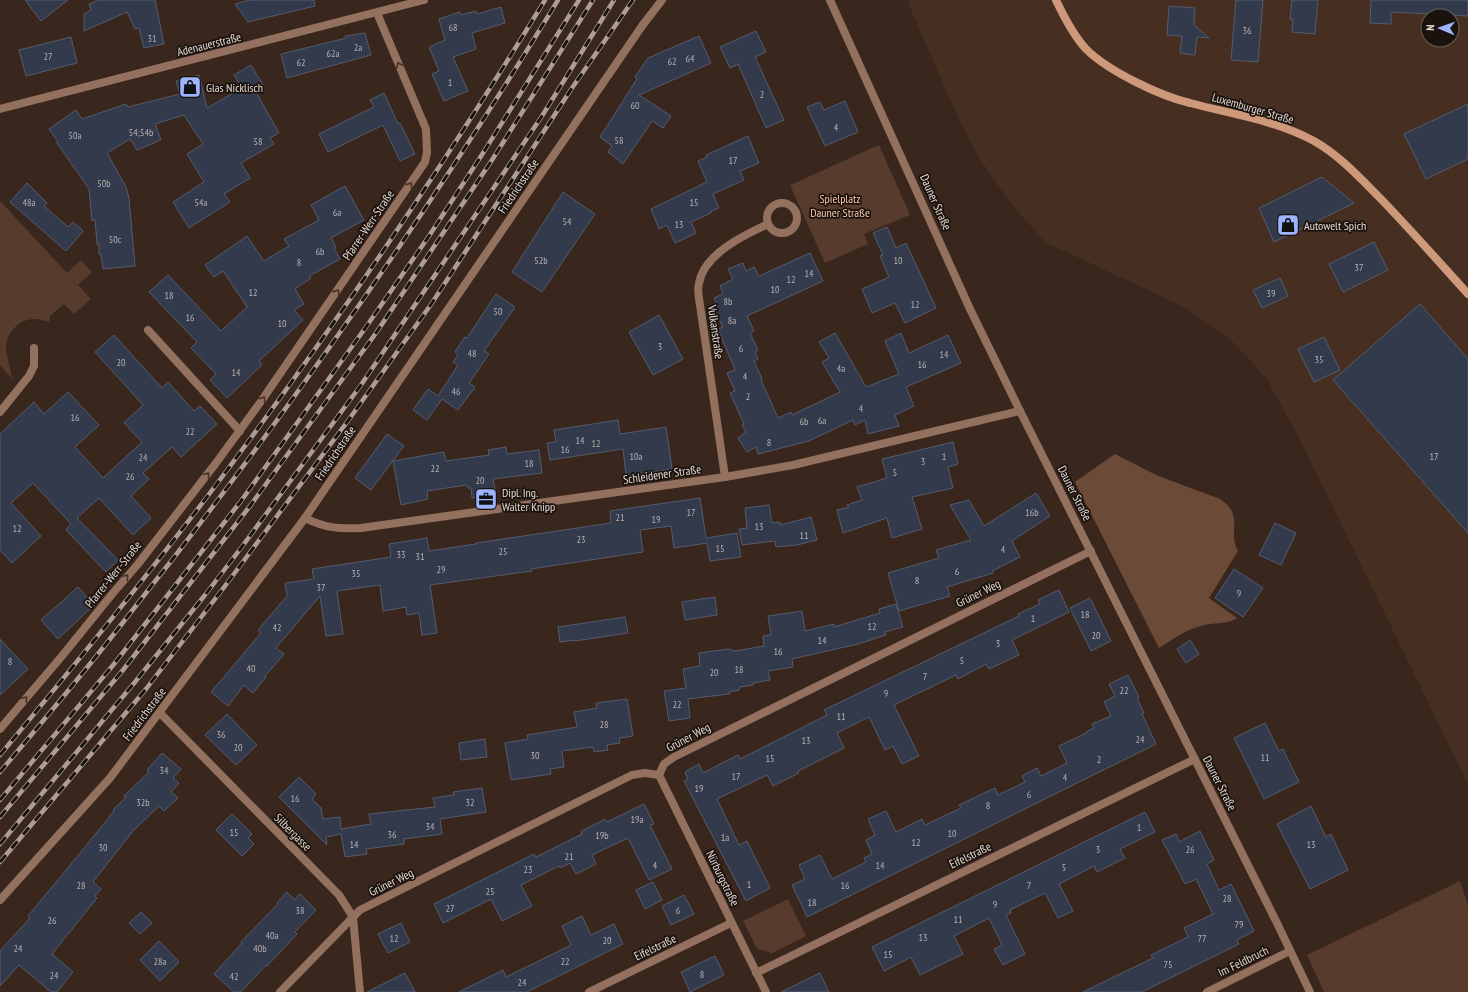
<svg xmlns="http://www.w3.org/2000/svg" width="1468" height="992" font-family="'PT Sans Narrow',sans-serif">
<rect width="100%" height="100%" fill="#39261c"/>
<path fill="#462e21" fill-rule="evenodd" d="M909 0H1468V784L1297 434 1266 378 1232 341 1184 307 1045 242 1008 200 978 156 959 120 907 1ZM1428 16H1452V40H1428Z"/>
<g fill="#573b2c">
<path d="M879 145 910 215 864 234 868 244 825 263 790 185Z"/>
<path d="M0 201 67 273 81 260 92 272 78 285 91 299 74 314 64 304 50 316 49 322C45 321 39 319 34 319 19 319 6 333 6 348 6 357 11 368 12 379L0 365Z"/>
<path d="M1460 881 1468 905V992H1324L1307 955Z"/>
<path d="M788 899 806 936 772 953 757 949 743 921Z"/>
</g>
<path fill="#6c4a38" d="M1115 454 1156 475 1220 499C1245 515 1227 533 1238 551L1209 598 1237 618C1227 625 1212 622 1201 626 1185 630 1172 640 1159 648L1075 482Z"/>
<g fill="#333a4c" stroke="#545c6f">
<path d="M25 0H68L41 21Z"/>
<path d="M98 0H155L164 44 144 48 139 28 135 29 127 12 84 31V14L91 10 89 4Z"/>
<path d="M250 0H314L315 6 248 22 235 4Z"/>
<path d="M1236 0H1263L1258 62 1231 60Z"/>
<path d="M1292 0H1318L1315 34 1292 32 1293 19H1290Z"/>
<path d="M1371 0H1468V16L1391 12V24L1370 23Z"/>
<path d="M1169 6 1195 8 1194 25 1209 38 1197 37 1195 55 1180 53 1182 36 1167 35Z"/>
<path d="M501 7 505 23 472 33 476 49 453 57 468 91 444 101 432 74 439 71 429 47 445 40 439 19 460 12 461 15 476 11 477 14Z"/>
<path d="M756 31 766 52 755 57 784 120 766 128 738 64 730 68 720 47Z"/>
<path d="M365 33 371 55 287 78 281 54 346 38 345 36Z"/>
<path d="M699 36 711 63 639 95 671 116 663 128 652 121 623 164 608 152 612 146 600 137 637 79 635 77 648 58Z"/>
<path d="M71 37 77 63 26 76 19 50Z"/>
<path d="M251 65 263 85 255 90 279 133 270 138 274 144 241 163 250 178 224 194 230 202 189 228 173 202 204 182 187 154 203 144 184 115 155 124 161 140 137 150 130 139 107 153 126 187 129 198 135 266 103 269 101 254H99V244H97L95 219 92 221 89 189 57 143 58 142 49 129 76 110 82 119 126 104 128 107 180 94 176 81 199 75 207 108 242 88 234 75Z"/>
<path d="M384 93 398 124 400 123 415 154 400 161 383 125 328 152 319 134 374 107 370 100Z"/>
<path d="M845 101 858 132 825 146 807 107 820 102 824 110Z"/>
<path d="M1468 104V159L1426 179 1404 134Z"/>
<path d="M748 136 759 163 740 171 744 180 713 194 719 208 711 211V213L691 222 696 233 675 243 667 225 659 229 651 209 707 182 698 161 707 157 706 155Z"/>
<path d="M1322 177 1354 203 1274 242 1259 208Z"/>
<path d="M27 183 47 203 44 206 68 227 73 222 83 231 66 251 10 202Z"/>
<path d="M345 186 364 220 331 238 336 247 334 248 340 259 309 276 311 278 295 289 304 304 294 310 303 320 259 361 262 365 227 398 210 380 216 374 191 348 197 342 149 292 168 275 221 331 247 307 223 271 214 277 205 265 247 236 264 261 289 246 284 239 319 220 311 205Z"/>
<path d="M563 192 595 214 542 292 512 272Z"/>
<path d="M887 227 896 248 906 243 936 308 905 323 895 303 872 313 862 289 889 277 880 256 883 255 873 233Z"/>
<path d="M1374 242 1388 270 1343 292 1329 264Z"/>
<path d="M810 253 823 281 747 316 754 331 750 333 758 350 755 352 758 359 754 361 762 379 761 380 778 418 791 412 792 415 840 392 822 362 829 358 819 342 835 333 866 387 899 374 885 341 901 333 909 353 948 335 961 363 906 387 914 406 895 415 899 426 868 434 865 420 855 425 853 420 809 441 758 454 756 447 747 452 738 438 746 432 742 425 744 424 730 393 735 391 727 373 735 370 718 329 723 327 714 309 718 307 714 298 723 294 720 286 733 279 728 269 743 263 746 271 754 267 759 276Z"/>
<path d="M1280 278 1288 296 1262 308 1253 290Z"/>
<path d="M496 294 515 307 484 351 489 354 469 383 475 387 458 410 442 399 427 420 413 410 428 389 438 396 458 365 453 362 458 355 455 352 465 337 467 338Z"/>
<path d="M1420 304 1468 359V533L1333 380Z"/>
<path d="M659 315 683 359 653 375 629 332Z"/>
<path d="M114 335 162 388 168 382 194 411 200 406 217 424 181 457 172 447 143 473 149 479 131 496 151 518 133 535 99 498 77 518 118 560 106 572 66 530 71 524 33 483 11 503 41 536 12 563 0 550V434L34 402 44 414 68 392 99 425 75 447 103 478 142 442 124 423 143 405 95 352Z"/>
<path d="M1324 337 1340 370 1314 382 1298 349Z"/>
<path d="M618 420 620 434 666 427 672 469 626 476 623 449 550 460 547 443 556 442 554 430Z"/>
<path d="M387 434 404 446 371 490 355 478Z"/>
<path d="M953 442 958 464 948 467 953 488 912 497 922 529 892 538 887 518 843 533 837 510 849 507 847 505 862 500 857 487 887 478 882 459Z"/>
<path d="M506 447 507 454 539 450 542 473 493 479 496 494 472 498 471 488H468L467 485 427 491 428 499 401 505 393 461 444 452 446 461 489 455 488 450Z"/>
<path d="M1036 493 1050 516 1012 541 1020 557 992 571 993 573 947 587 950 596 899 611 888 573 939 558 936 550 971 540 950 505 969 500 984 526Z"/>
<path d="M700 498 706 538 737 533 741 557 710 561 707 543 674 548 671 526 640 530 643 552 531 569 532 571 430 585 437 633 422 635 419 613 407 615 406 607 383 611 380 585 337 591 343 634 326 636 320 596 276 648 284 654 265 676 266 677 253 693 244 685 228 706 211 692 261 633 258 630 287 596 285 583 314 579 312 569 391 557 389 544 427 538 429 551 476 544V543L611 523 610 511Z"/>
<path d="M769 505 772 523 780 522V525L811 517 817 540 797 545 776 547 775 541 742 545 739 529 747 528 745 508Z"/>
<path d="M1275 523 1296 533 1281 565 1259 555Z"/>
<path d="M1234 569 1263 588 1243 617 1215 598Z"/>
<path d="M78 587 94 605 58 639 41 620Z"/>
<path d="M1059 590 1069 612 1012 640 1019 655 989 669 986 664 958 679 956 675 894 705 919 756 902 764 893 746 885 750 869 717 837 733 844 748 798 771 799 773 773 786 767 775 717 799 739 845 747 841 770 888 746 901 684 781 688 779 685 772 699 764 703 773 738 755 740 759 827 715 824 710 1019 616 1018 614 1040 604 1038 600Z"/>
<path d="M715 597 717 615 685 620 682 602Z"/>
<path d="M1090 598 1111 641 1091 651 1070 608Z"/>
<path d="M896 604 903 627 885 632 886 635 858 644 792 659 793 667 768 671 770 680 753 683V685L740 687 739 690 729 692V694L688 699 690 718 669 721 664 691 686 688 683 669 700 666 699 653 728 649 735 651 764 646 763 636 771 635 768 616 802 611 805 631 834 624V627L880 613 879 609Z"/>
<path d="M625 617 628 633 575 641V640L560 642 558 627Z"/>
<path d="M0 639 28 669 0 695Z"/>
<path d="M1190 640 1199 654 1186 663 1177 649Z"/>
<path d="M1128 675 1139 697 1137 698 1144 713 1142 714 1156 744 807 917 792 885 805 879 799 865 820 855 832 879 866 862 864 858 872 854 866 840 875 835 868 819 886 811 896 832 922 819 925 825 961 808 959 805 995 788 998 795 1025 782 1022 776 1037 768 1041 776 1067 763 1059 746 1086 733V732L1094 728 1092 724 1111 716 1104 702 1115 696 1109 684Z"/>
<path d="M627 699 633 736 619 738 620 743 607 745 608 750 594 752 593 747 562 751 564 767 550 769 551 774 511 780 505 743 528 739 527 735 577 727 574 712 597 708 596 703Z"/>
<path d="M227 714 257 745 236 765 205 735Z"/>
<path d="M1265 723 1279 751 1283 749 1299 782 1264 799 1234 738Z"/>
<path d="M485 739 487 757 461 760 459 743Z"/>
<path d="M162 753 181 769 173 778 179 783 171 792 178 798 164 811 159 806 133 831 93 882 101 889 95 896 97 898 52 954 73 972 57 992H51L19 965 0 986V951L30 918 28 916 81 852 114 811 113 810 126 797 124 796 149 772 147 770Z"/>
<path d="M299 777 316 794 312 799 321 808 323 819 340 817 341 829 371 824 369 814 435 807 433 798 454 795 453 792 482 788 486 812 440 819 442 834 404 839V844L366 849 367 854 345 857 341 834 326 837 327 845 279 797Z"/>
<path d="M644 804 654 824 650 825 672 869 649 880 628 838 592 855 596 864 576 874 570 863 560 868 559 866 521 885 532 906 502 921 491 899 443 923 434 904 534 854 536 857 582 834 581 831 598 823 605 819 607 822Z"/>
<path d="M1311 806 1326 837 1331 834 1348 870 1310 889 1277 824Z"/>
<path d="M1145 812 1155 832 1120 849 1125 858 1097 872 1094 866 1059 884 1073 911 1058 918 1045 893 1010 910 1011 913 1006 915 1025 954 1003 965 994 949 1002 945 989 918 954 936 963 954 920 975 911 957 884 971 872 947Z"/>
<path d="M232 814 252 834 248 838 254 844 242 856 216 830Z"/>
<path d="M1200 831 1214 860 1207 864 1219 890 1231 884 1254 931 1237 940 1239 944 1142 992H1083L1153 958 1151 955 1188 937 1184 928 1213 914 1196 879 1185 884 1162 840 1176 834 1179 842Z"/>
<path d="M653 882 662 900 645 909 636 890Z"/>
<path d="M287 892 295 900 300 894 316 910 295 932 297 934 267 966 266 965 241 992H234L214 974 242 943 241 942 278 904 277 903Z"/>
<path d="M684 895 694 914 671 925 662 906Z"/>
<path d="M141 912 152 923 140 934 129 923Z"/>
<path d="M582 916 591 935 614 924 623 944 527 992H459L503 970 506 977 571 945 562 926Z"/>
<path d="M401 923 410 942 388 953 378 934Z"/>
<path d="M159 941 179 962 160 981 140 960Z"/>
<path d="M715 956 724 975 690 992 681 972Z"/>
<path d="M405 973 415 992H367Z"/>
<path d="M820 973 829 992H781Z"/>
</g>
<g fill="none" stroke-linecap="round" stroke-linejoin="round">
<g stroke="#93715e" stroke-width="8">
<path d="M830 0 970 309 1020 411 1276 921 1310 992"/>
<path d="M0 109 424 0"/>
<circle cx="782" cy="218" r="15"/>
<path d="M148 330 240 431"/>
<path d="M0 412 29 376 34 366V348"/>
<path d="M725 477 700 305C699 299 697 290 699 283 704 254 744 235 768 224"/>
<path d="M305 518C325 528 339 529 361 528L725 477 793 465 1020 411"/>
<path d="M160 713 339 895 353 917 360 992"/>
<path d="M0 729 62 656 113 593 138 564 216 463 262 400 425 162 427 152 426 129 377 13"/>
<path d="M659 775 664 764 674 757 1091 551"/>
<path d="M659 775 766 992"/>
<path d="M0 900 110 778 305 518 642 26 662 0"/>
<path d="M756 973 1195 759"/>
<path d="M280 992 360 910 632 775 645 773 659 775"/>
<path d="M589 992 731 923"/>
<path d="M1207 992 1290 951"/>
</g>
<path stroke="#ce987a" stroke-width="8" d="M1056 0C1064 17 1073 35 1086 49 1108 71 1160 96 1190 103 1231 114 1275 120 1314 141 1339 155 1360 178 1380 198 1410 229 1439 262 1468 294"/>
<g stroke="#ac9e97" stroke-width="4.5">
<g id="rail">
<path d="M0 755C75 665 149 574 219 481 335 326 444 165 545 0"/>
<path d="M0 772C33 733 66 694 98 654 123 623 147 591 172 560 311 380 440 194 558 0"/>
<path d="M0 800 114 664 241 501 366 327 429 236 483 153 579 0"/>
<path d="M0 817 123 670 250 506 376 333 492 160 593 0"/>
<path d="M0 844 135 682 205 595 241 548 361 385 542 116 614 0"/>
<path d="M0 862 146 689 225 586 350 418 432 303 572 88 633 0"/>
</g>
</g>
<use href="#rail" stroke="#1a120d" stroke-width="3" stroke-dasharray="9" stroke-linecap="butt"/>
</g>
<defs><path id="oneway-chevron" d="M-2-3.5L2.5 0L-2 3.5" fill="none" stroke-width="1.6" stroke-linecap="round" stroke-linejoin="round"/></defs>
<g stroke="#443329">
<use href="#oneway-chevron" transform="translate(399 65) rotate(-113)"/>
<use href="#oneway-chevron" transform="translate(410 185) rotate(-55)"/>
<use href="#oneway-chevron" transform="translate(337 292) rotate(-55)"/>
<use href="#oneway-chevron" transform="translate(263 399) rotate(-55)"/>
<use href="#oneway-chevron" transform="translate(207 475) rotate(-52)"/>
<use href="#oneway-chevron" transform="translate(126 577) rotate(-49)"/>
<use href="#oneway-chevron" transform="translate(25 699) rotate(-49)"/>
</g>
<defs>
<g id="shop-square" transform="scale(1.15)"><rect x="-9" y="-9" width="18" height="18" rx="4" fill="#9bb4fd" stroke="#1a120d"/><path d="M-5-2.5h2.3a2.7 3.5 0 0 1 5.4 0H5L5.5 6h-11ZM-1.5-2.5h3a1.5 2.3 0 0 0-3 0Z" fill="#111"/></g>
<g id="office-square" transform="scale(1.15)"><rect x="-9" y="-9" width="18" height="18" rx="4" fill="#9bb4fd" stroke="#1a120d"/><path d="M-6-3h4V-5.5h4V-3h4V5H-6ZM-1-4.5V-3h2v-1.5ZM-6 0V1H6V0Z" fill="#111"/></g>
</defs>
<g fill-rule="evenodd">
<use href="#shop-square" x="190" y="87"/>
<use href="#shop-square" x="1288" y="225"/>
<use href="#office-square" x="486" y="499"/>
</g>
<g text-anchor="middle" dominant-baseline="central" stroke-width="3.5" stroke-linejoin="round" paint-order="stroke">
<g font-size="10" fill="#b8b0b0">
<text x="453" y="27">68</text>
<text x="1247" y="30">36</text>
<text x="152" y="38">31</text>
<text x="358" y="47">2a</text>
<text x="333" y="53">62a</text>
<text x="48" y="56">27</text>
<text x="690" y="58">64</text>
<text x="672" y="61">62</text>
<text x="301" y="62">62</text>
<text x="450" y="82">1</text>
<text x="762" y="94">2</text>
<text x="635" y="105">60</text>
<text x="836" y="127">4</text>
<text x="141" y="132">54;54b</text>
<text x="75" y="135">50a</text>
<text x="619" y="140">58</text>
<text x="258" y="141">58</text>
<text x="733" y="160">17</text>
<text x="104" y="183">50b</text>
<text x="29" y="202">48a</text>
<text x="201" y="202">54a</text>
<text x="694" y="202">15</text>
<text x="337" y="212">6a</text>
<text x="567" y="221">54</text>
<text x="679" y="224">13</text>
<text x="115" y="239">50c</text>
<text x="320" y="251">6b</text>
<text x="541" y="260">52b</text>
<text x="898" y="260">10</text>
<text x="299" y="262">8</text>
<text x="1359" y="267">37</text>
<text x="809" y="273">14</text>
<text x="791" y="279">12</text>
<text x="775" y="289">10</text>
<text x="253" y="292">12</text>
<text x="1271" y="293">39</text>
<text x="169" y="295">18</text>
<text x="728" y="301">8b</text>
<text x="915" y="304">12</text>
<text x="498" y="311">50</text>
<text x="190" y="317">16</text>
<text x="732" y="320">8a</text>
<text x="282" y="323">10</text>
<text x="660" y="346">3</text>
<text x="741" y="348">6</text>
<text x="472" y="353">48</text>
<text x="944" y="354">14</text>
<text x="1319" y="359">35</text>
<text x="121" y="362">20</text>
<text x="922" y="364">16</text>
<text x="841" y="368">4a</text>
<text x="236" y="372">14</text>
<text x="745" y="376">4</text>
<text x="456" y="391">46</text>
<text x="748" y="396">2</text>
<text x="861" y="408">4</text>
<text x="75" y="417">16</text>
<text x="822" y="420">6a</text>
<text x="804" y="421">6b</text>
<text x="190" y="431">22</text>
<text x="580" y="440">14</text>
<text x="769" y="442">8</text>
<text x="596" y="443">12</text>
<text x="565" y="449">16</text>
<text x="636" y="456">10a</text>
<text x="944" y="456">1</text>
<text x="1434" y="456">17</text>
<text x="143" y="457">24</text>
<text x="923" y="461">3</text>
<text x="529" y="463">18</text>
<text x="435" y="468">22</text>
<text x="895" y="472">5</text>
<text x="130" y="476">26</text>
<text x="480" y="480">20</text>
<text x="691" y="512">17</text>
<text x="1032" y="512">16b</text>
<text x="620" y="517">21</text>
<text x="656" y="519">19</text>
<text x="759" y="526">13</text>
<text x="17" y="528">12</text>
<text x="804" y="535">11</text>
<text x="581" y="539">23</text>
<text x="720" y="548">15</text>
<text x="1003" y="549">4</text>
<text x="503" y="551">25</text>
<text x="401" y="554">33</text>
<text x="420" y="556">31</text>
<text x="441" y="569">29</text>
<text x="957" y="571">6</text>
<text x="356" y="573">35</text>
<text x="917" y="580">8</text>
<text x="321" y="587">37</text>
<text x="1239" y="593">9</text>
<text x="1085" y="614">18</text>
<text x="1033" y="618">1</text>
<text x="872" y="626">12</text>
<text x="277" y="627">42</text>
<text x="1096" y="635">20</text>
<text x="822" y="640">14</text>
<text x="998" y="643">3</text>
<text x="778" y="651">16</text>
<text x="962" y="660">5</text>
<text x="10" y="661">8</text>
<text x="251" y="668">40</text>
<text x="739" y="669">18</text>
<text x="714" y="672">20</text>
<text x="925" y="676">7</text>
<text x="1124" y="690">22</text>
<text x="886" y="693">9</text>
<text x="677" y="704">22</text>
<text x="841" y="716">11</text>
<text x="604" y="724">28</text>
<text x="221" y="734">36</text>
<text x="1140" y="739">24</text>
<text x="806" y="740">13</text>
<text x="238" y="747">20</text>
<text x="535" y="755">30</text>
<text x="1265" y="757">11</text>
<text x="770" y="758">15</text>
<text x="1099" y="759">2</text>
<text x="164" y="770">34</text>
<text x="736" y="776">17</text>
<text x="1065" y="777">4</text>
<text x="699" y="788">19</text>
<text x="1029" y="794">6</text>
<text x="295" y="798">16</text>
<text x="143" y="802">32b</text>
<text x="470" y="802">32</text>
<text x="988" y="805">8</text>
<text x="637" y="819">19a</text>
<text x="430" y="826">34</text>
<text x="1139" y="827">1</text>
<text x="234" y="832">15</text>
<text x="952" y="833">10</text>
<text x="392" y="834">36</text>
<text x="602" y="835">19b</text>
<text x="725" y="837">1a</text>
<text x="916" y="842">12</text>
<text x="354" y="844">14</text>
<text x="1311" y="844">13</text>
<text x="103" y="847">30</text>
<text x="1098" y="849">3</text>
<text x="1190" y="849">26</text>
<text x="569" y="856">21</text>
<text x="655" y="865">4</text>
<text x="880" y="865">14</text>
<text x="1064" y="867">5</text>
<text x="528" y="869">23</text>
<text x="749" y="884">1</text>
<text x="81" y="885">28</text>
<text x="845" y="885">16</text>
<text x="1029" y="885">7</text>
<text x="490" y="891">25</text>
<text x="1227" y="898">28</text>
<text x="812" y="902">18</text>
<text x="995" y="904">9</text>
<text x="450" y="908">27</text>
<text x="300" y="910">38</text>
<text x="678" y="910">6</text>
<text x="958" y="919">11</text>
<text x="52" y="920">26</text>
<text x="1239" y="924">79</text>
<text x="272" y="935">40a</text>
<text x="923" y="937">13</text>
<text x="394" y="938">12</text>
<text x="1202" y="938">77</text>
<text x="607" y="940">20</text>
<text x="18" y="948">24</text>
<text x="260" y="948">40b</text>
<text x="888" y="954">15</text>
<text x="160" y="961">28a</text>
<text x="565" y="961">22</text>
<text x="1168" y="964">75</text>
<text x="702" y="974">8</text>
<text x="54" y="975">24</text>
<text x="234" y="976">42</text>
<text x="522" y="982">24</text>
</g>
<g font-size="12" fill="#e4d8d2" stroke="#1a120d">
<text transform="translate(209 44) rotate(-14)">Adenauerstraße</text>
<text transform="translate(1253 108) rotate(16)">Luxemburger Straße</text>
<text transform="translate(518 186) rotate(-56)">Friedrichstraße</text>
<text transform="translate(936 202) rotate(66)">Dauner Straße</text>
<text transform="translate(368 225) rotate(-56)">Pfarrer-Werr-Straße</text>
<text transform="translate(716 332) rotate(82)">Vulkanstraße</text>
<text transform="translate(335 453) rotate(-56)">Friedrichstraße</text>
<text transform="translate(662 474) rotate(-8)">Schleidener Straße</text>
<text transform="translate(1075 493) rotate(63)">Dauner Straße</text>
<text transform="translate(113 574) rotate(-51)">Pfarrer-Werr-Straße</text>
<text transform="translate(978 593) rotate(-26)">Grüner Weg</text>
<text transform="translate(144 714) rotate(-53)">Friedrichstraße</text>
<text transform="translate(688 737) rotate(-28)">Grüner Weg</text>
<text transform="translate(1220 783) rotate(63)">Dauner Straße</text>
<text transform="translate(293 832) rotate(45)">Silbergasse</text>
<text transform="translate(970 855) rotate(-26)">Eifelstraße</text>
<text transform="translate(723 878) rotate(64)">Nürburgstraße</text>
<text transform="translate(391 882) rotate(-26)">Grüner Weg</text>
<text transform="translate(655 947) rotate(-26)">Eifelstraße</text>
<text transform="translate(1243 961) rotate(-26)">Im Feldbruch</text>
</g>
<g font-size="12" fill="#e4d8d2" stroke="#1a120d" text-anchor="start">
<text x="206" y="87">Glas Nicklisch</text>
<text x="1304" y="225">Autowelt Spich</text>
<text x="502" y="492">Dipl. Ing.<tspan x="502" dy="14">Walter Knipp</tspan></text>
</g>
<g font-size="12" fill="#fac7ac" stroke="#1a120d">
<text x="840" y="198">Spielplatz<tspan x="840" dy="14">Dauner Straße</tspan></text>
</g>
</g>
<g transform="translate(1440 28) rotate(272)"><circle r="19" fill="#1a120d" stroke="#6b615c"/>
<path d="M0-3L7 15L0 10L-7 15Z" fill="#9bb4fd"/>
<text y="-6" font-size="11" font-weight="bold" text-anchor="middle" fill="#e4d8d2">N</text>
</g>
</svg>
